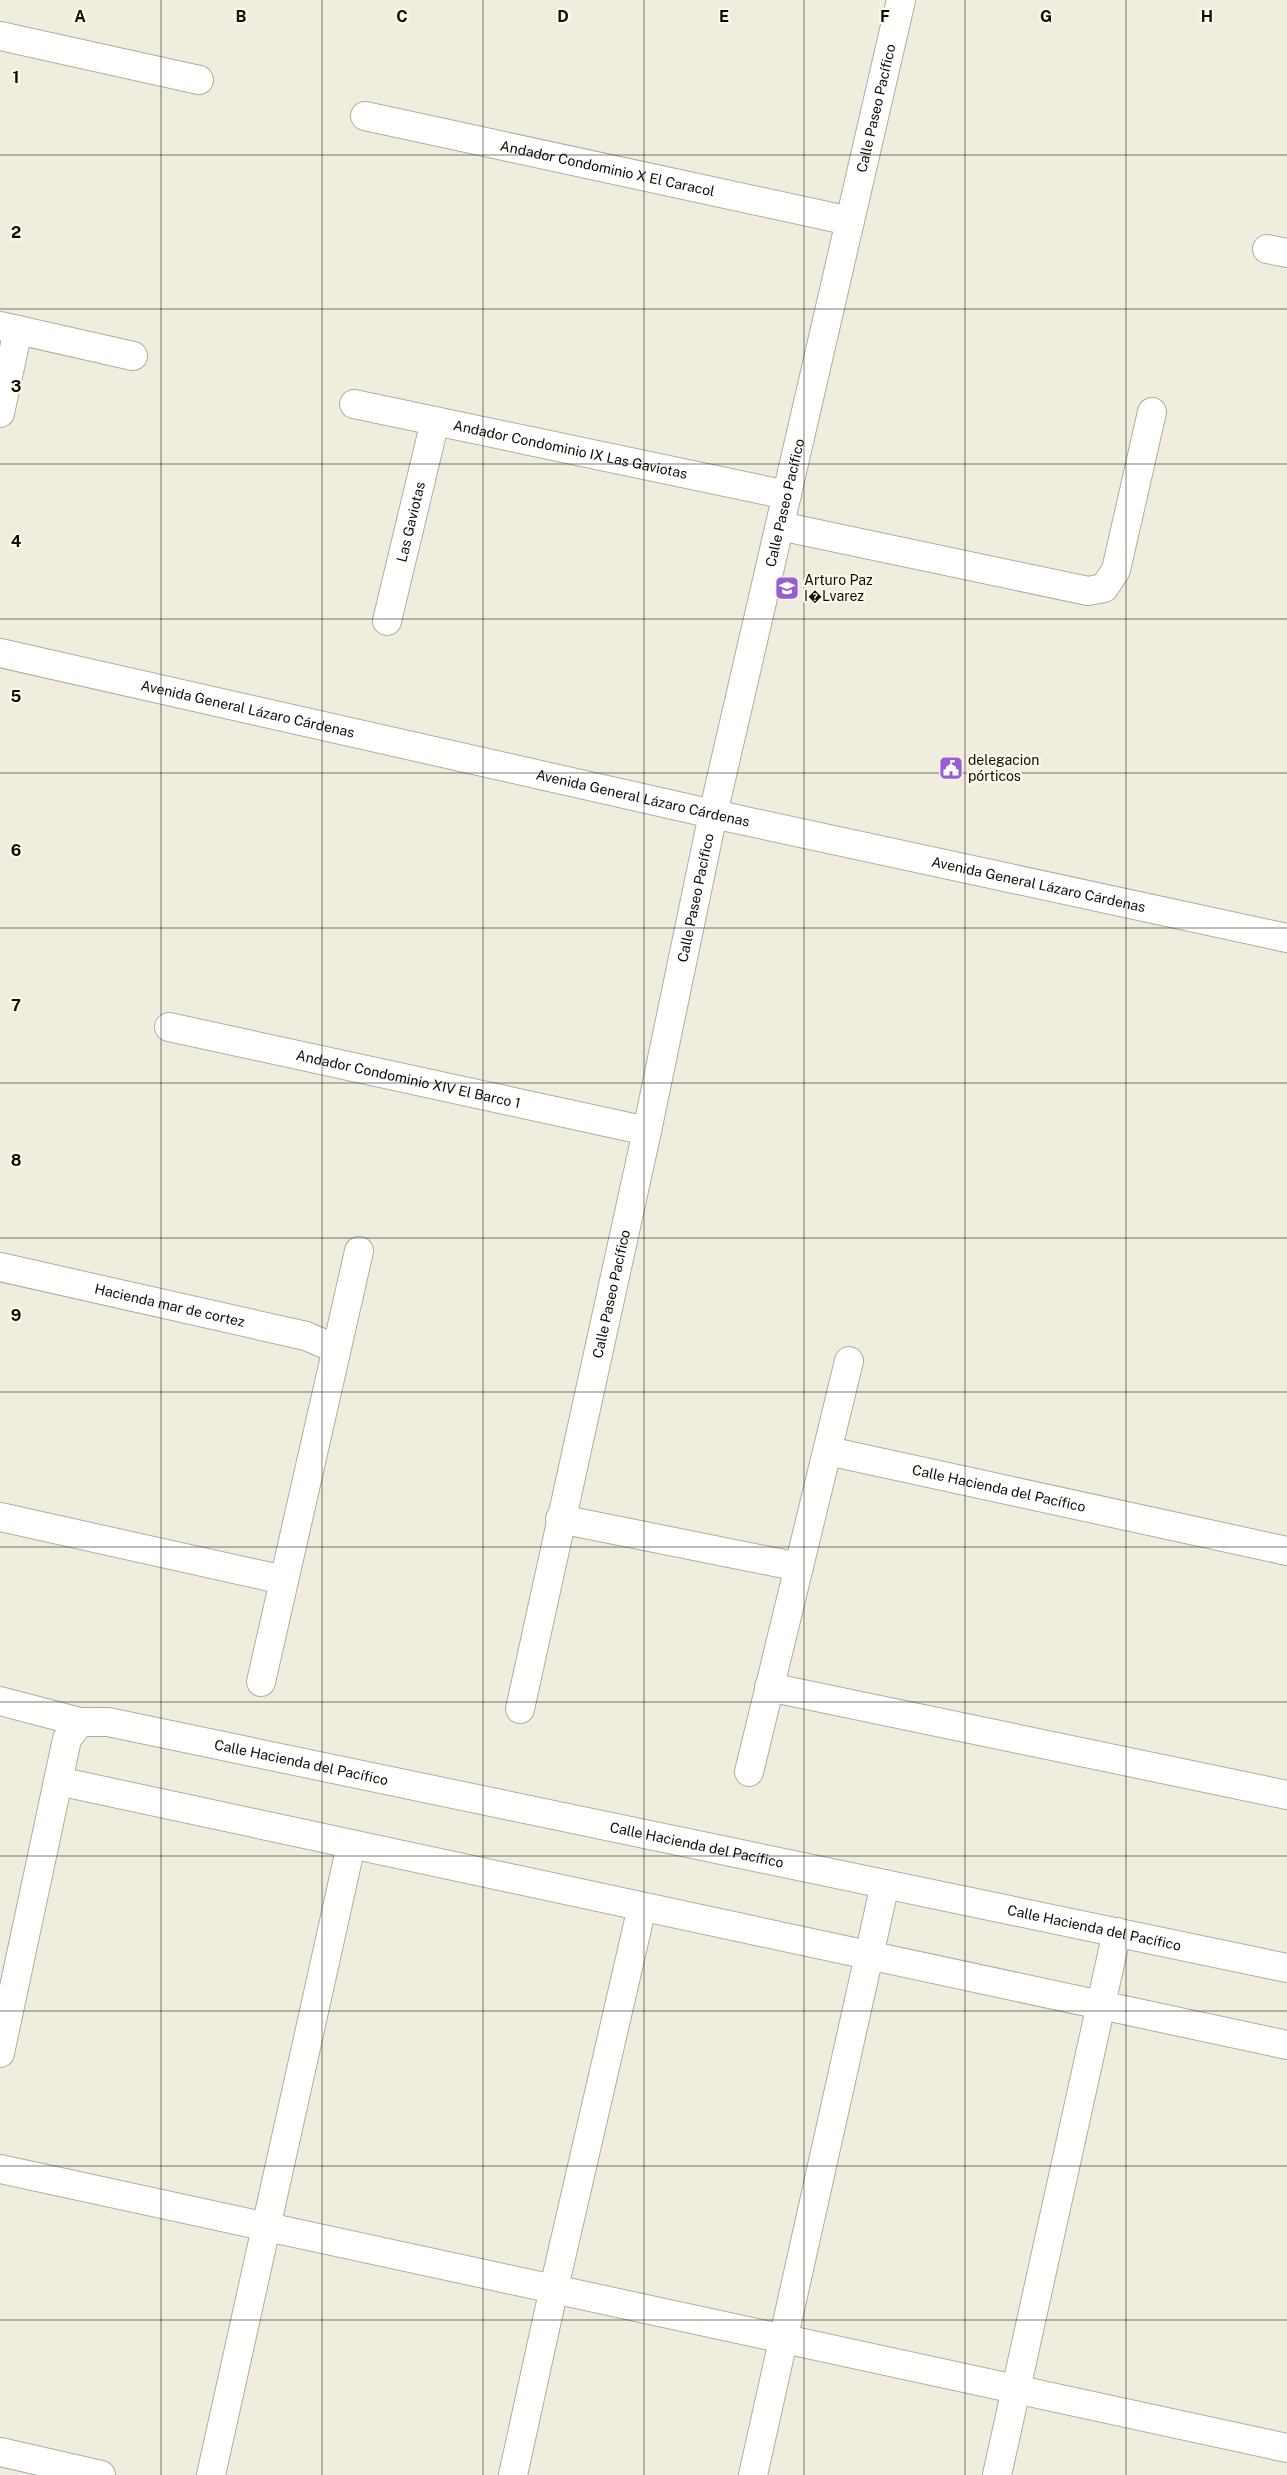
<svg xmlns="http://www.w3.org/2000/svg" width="1287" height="2475" font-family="'Public Sans',sans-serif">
<rect width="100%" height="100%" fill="#f1edde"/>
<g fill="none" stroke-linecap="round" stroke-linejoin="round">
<g stroke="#b0ad9f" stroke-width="30">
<g id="minor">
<path d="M0 36 199 80"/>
<path id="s1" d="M365 116 850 221"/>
<path d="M1267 249 1287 253"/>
<path d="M0 326 133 356"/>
<path id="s2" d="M354 404 787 495"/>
<path d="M0 413 18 330"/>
<path d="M780 526 1088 591 1104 588 1116 570 1152 412"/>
<path id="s3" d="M387 621 435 421"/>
<path id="s4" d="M0 653 713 814 1287 938"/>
<path id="s5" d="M169 1027 647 1131"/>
<path id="s6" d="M0 1267 306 1336 336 1349"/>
<path id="s7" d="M828 1451 1287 1551"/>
<path d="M0 1517 284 1580"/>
<path d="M560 1519 799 1567"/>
<path d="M261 1682 359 1251"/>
<path d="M769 1687 1287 1795"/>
<path d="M0 1701 80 1722"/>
<path id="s8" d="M520 1709 647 1131 713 814 901 0"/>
<path d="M749 1772 849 1361"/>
<path d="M58 1781 1287 2045"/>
<path id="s9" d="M0 2053 67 1739 80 1722H108L1287 1968"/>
<path d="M0 2169 1287 2448"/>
<path d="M0 2452 101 2475"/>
<path d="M211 2475 351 1845"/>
<path d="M513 2475 554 2288 642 1907"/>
<path d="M753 2475 885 1884"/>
<path d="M997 2475 1117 1932"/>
</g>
</g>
<use href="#minor" stroke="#fff" stroke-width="28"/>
</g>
<path fill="none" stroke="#0d0b07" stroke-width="1" stroke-opacity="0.55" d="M161 0V2475M322 0V2475M483 0V2475M644 0V2475M804 0V2475M965 0V2475M1126 0V2475M0 155H1287M0 309H1287M0 464H1287M0 619H1287M0 773H1287M0 928H1287M0 1083H1287M0 1238H1287M0 1392H1287M0 1547H1287M0 1702H1287M0 1856H1287M0 2011H1287M0 2166H1287M0 2320H1287"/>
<defs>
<g id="school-square" transform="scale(1.25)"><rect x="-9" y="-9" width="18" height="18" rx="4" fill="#985dd4" stroke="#fefaeb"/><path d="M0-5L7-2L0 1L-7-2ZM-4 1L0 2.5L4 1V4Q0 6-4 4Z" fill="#fff"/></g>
<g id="civic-square" transform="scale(1.25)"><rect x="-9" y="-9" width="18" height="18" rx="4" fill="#985dd4" stroke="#fefaeb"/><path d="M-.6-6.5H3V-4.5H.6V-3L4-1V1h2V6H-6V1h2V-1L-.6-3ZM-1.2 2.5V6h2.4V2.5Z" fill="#fff"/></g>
</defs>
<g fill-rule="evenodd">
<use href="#school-square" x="787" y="588"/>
<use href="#civic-square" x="951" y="768"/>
</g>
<g text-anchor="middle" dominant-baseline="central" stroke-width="4.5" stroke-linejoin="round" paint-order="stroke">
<g font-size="14" fill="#0d0b07" stroke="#fefaeb">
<text stroke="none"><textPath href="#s8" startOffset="1640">Calle Paseo Pacífico</textPath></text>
<text stroke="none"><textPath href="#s1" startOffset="248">Andador Condominio X El Caracol</textPath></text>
<text stroke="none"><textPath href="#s2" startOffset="221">Andador Condominio IX Las Gaviotas</textPath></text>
<text stroke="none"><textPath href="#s8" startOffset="1235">Calle Paseo Pacífico</textPath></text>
<text stroke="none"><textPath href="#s3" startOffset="102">Las Gaviotas</textPath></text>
<text stroke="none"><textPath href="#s4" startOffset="254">Avenida General Lázaro Cárdenas</textPath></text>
<text stroke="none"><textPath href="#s4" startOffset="659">Avenida General Lázaro Cárdenas</textPath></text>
<text stroke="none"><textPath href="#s4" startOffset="1064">Avenida General Lázaro Cárdenas</textPath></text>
<text stroke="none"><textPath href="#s8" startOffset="830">Calle Paseo Pacífico</textPath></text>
<text stroke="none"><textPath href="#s5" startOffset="245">Andador Condominio XIV El Barco 1</textPath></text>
<text stroke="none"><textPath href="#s8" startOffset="425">Calle Paseo Pacífico</textPath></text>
<text stroke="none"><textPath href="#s6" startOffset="174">Hacienda mar de cortez</textPath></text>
<text stroke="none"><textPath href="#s7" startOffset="175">Calle Hacienda del Pacífico</textPath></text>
<text stroke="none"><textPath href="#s9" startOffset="568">Calle Hacienda del Pacífico</textPath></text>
<text stroke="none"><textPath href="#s9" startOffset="972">Calle Hacienda del Pacífico</textPath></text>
<text stroke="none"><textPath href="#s9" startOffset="1378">Calle Hacienda del Pacífico</textPath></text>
</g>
<g font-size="14" fill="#0d0b07" stroke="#fefaeb" text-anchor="start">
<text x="804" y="580">Arturo Paz<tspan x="804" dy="16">I�Lvarez</tspan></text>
<text x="968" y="760">delegacion<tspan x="968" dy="16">pórticos</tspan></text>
</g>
</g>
<g font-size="16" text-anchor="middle" font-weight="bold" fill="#0d0b07" stroke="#fefaeb" stroke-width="4.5" stroke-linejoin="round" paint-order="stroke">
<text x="80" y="22">A</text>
<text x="241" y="22">B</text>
<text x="402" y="22">C</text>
<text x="563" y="22">D</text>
<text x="724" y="22">E</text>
<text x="885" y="22">F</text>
<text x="1046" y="22">G</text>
<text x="1207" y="22">H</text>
<text x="16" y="83">1</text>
<text x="16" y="238">2</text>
<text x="16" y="392">3</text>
<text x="16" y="547">4</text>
<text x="16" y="702">5</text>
<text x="16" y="856">6</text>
<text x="16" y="1011">7</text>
<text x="16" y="1166">8</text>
<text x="16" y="1321">9</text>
</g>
</svg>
